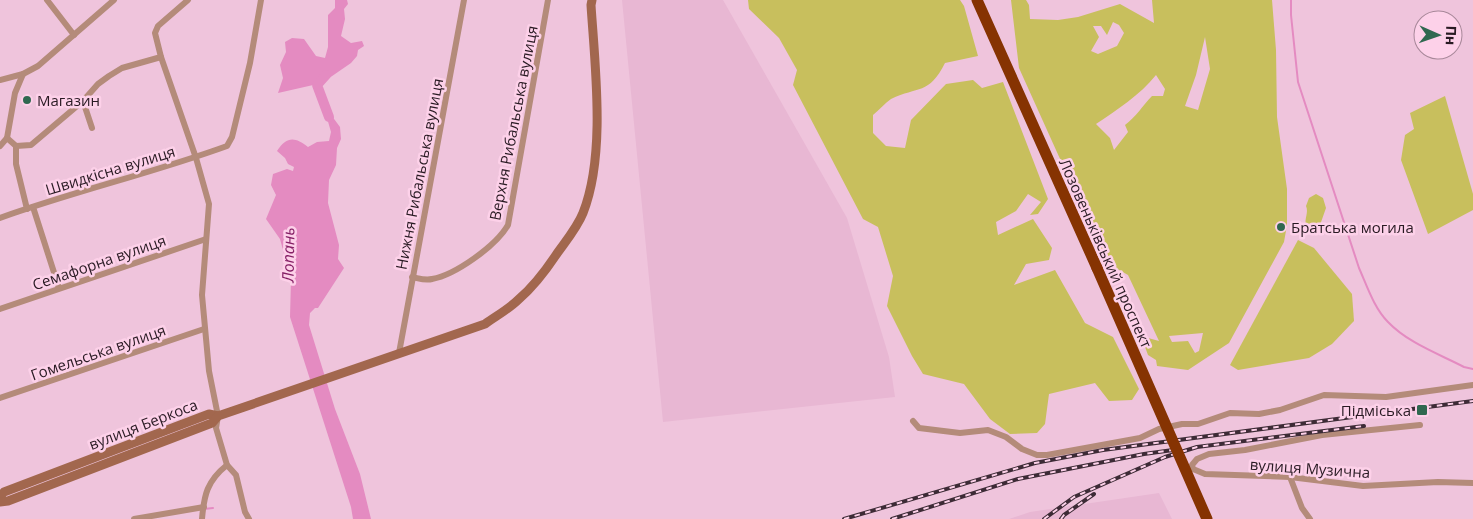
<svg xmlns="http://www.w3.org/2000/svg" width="1473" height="519" font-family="'Open Sans',sans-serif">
<rect width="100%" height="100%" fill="#efc4dc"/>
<g fill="#e8b7d3">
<path d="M622 0H723L847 218 889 357 895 397 663 422Z"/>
<path d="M1159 493 1172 519H1009L1030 512Z"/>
</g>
<g fill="#c8bf5d" fill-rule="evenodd">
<path d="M748 0H960L964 6 978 56 945 63C929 95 918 86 891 99 885 103 879 110 873 115V133L886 146 905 148 911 120 946 84 973 80 982 88 1003 82 1048 199 1038 214 1030 215 1041 202 1028 194 1016 211 996 222 998 235 1033 219 1052 248 1049 260 1026 264 1014 285 1055 270 1085 323 1113 337 1139 389 1132 400 1109 401 1095 383 1049 394 1045 424 1037 433 1010 434 990 419 964 384 923 374 912 356 887 306 893 276 878 227 863 219 793 85 797 70 779 38 749 9Z"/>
<path d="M1011 0H1026L1029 5 1030 19 1058 20 1078 17 1120 4 1154 23 1152 0H1272L1276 50 1277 117 1287 189V225L1284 242 1229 343 1188 370 1157 366 1156 360 1148 355 1141 336 1159 341 1128 275 1107 263 1019 68ZM1113 22 1119 25 1124 33 1117 46 1098 54 1091 51 1099 37 1093 26H1101L1107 35ZM1205 37 1210 69 1198 110 1185 106 1196 75ZM1156 75 1165 89 1163 96H1152C1143 105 1136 117 1125 125L1128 132 1114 150 1110 138 1096 124C1117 110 1140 95 1156 75ZM1203 333 1199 351 1195 353 1188 341 1172 342 1169 336Z"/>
<path d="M1445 96 1473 194V210L1428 234 1401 160 1405 135 1414 129 1410 113Z"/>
<path d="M1316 194 1323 198 1326 208 1320 225 1312 229 1306 226C1304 218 1309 213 1306 206L1309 198Z"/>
<path d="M1298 240 1314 248 1352 294 1354 321 1332 344 1309 358 1238 370 1230 365Z"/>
</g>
<g fill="#e48bc1">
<path d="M335 0H347L348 4 344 9 345 19 341 36 351 43 362 41 364 46 358 50 357 56 351 63 322 83 278 93 283 78 280 65 286 52 285 42 292 38 304 39 316 56 325 58 328 47V15L335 8Z"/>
<path d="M323 104 340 127 341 139 337 148 336 165 329 180 328 203 339 245 338 259 344 268 318 308H315L310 313 309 325 335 409 360 474 371 519H353L351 507 290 317 291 279 280 239 266 219 276 195 271 185 273 174 287 169 293 171 294 167 288 164 285 158 277 151C287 136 295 137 308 147L317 142 329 141 331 132Z"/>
</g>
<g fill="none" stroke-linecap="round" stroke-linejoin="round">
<g stroke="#e48bc1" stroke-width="2">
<path d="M1291 0V15L1298 82 1359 268C1367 286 1374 308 1388 322 1408 343 1439 354 1464 367L1473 369"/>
<path d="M204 509 213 508"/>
</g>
<path stroke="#e48bc1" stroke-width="10" d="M326 75 317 85 329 117"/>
<g stroke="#b48b7a" stroke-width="6">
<path d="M47 0 74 35"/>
<path d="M188 0 158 26 155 33 161 57 196 158 209 204 202 295 209 371 218 416 216 428 227 465 236 475 245 512 249 519"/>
<path d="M0 80 23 74 38 66 114 0"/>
<path d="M83 101 92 128"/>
<path d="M7 138 16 146V164L27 209"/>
<path d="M0 146 7 138 15 93 23 74"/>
<path d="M16 146 31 145 83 101 98 84 109 76 122 68 161 57"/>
<path d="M33 207 59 288"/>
<path d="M0 218C75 191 153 173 227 146L232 137 250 63 261 0"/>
<path d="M412 277C418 278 425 281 432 279 455 275 496 246 508 225L548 0"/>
<path d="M0 309 206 239"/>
<path d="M399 353 464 0"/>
<path d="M0 398 204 329"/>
<path d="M913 421 919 428 960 433 988 430 1006 437 1022 449 1037 455H1047L1140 438 1159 429 1182 424H1198L1230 413 1259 414 1280 410 1324 395 1386 397 1473 385"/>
<path d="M1420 425 1322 435 1245 450 1209 454 1197 459 1192 465 1193 469 1205 474 1290 477 1363 486 1438 482 1473 483"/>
<path d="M1290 477 1302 508 1310 519"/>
<path d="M134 519 204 507"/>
<path d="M202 519C204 495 207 481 227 465"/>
</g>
<g stroke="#a2674e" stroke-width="9">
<path d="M0 497 4 492 209 414 218 416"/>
<path d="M0 502 8 501 212 423 218 416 485 324C496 316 509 309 519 299 533 287 546 270 556 255 565 242 577 228 583 213 606 155 595 67 591 5L592 0"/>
</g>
<path stroke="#863302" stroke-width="11" d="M977 0 1097 268"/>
<g stroke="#3d2b36" stroke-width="4">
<g id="rail">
<path d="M844 519 1035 463 1103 450 1473 401"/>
<path d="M892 519 1018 479 1144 454 1173 450"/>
<path d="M1044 519 1074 497 1165 457 1197 447 1364 426"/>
<path d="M1061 519 1064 515 1094 494"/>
</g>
</g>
<use href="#rail" stroke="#fdd1e9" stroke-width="2" stroke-dasharray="5.5" stroke-linecap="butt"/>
<path stroke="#863302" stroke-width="11" d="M1097 268 1207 519"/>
</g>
<g fill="#306850" stroke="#fdd1e9" stroke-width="2">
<circle cx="27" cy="100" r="5"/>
<circle cx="1281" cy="227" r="5"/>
<rect x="1416" y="404" width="12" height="12" rx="2.5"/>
</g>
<g text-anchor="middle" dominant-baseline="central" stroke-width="5" stroke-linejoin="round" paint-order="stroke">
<g font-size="15" fill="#291a23" stroke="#fdd1e9" text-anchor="start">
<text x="37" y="100">Магазин</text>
<text x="1291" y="227">Братська могила</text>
<text x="1411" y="410" text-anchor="end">Підміська</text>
</g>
<g font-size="15" fill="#291a23" stroke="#fdd1e9">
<text transform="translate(513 123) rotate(-79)">Верхня Рибальська вулиця</text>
<text transform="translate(110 170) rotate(-17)">Швидкісна вулиця</text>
<text transform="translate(419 174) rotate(-79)">Нижня Рибальська вулиця</text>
<text transform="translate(1106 253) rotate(66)">Лозовеньківський проспект</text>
<text transform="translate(99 262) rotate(-19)">Семафорна вулиця</text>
<text transform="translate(98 352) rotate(-19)">Гомельська вулиця</text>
<text transform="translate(143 424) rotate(-21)">вулиця Беркоса</text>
<text transform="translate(1310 468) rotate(4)">вулиця Музична</text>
</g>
<g font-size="16" font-style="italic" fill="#851e65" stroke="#fdd1e9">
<text transform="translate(288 255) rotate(-89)">Лопань</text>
</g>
</g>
<g transform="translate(1438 35) rotate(92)"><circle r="24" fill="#fdd1e9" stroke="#a8889a"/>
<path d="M0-4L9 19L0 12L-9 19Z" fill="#306850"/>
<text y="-8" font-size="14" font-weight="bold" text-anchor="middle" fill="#291a23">Пн</text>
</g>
</svg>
